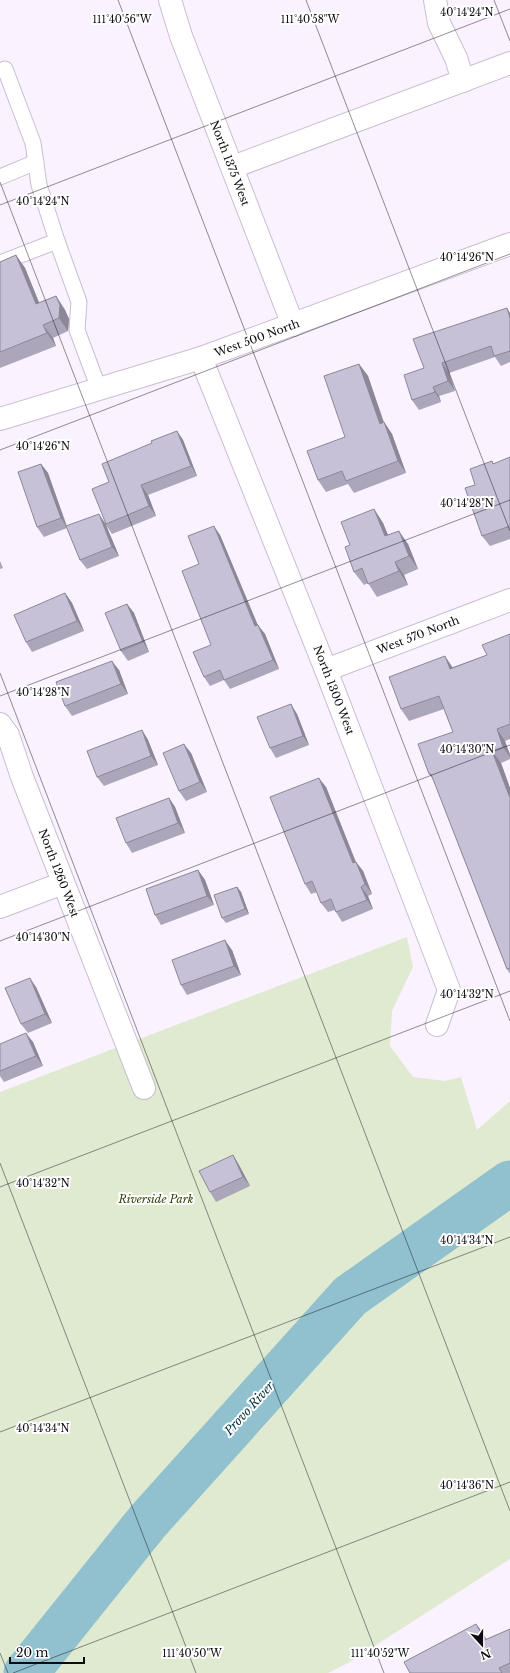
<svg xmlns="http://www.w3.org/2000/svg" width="510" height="1673" font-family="'Libre Baskerville',serif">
<rect width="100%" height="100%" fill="#faf2ff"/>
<path fill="#dfead1" d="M407 937 413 967 392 1011 390 1046 413 1077 445 1081 461 1077 477 1130 510 1101V1559L348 1663 328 1673H0V1092Z"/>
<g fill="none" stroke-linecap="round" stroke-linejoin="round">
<path stroke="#91c1ce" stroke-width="45" d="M26 1673 148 1521 350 1296 510 1183"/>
<g stroke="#cbbdd2" stroke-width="17">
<g id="service">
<path d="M5 69 33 143 39 185 57 241 79 302 77 330 99 389"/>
<path d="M0 177 36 162"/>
<path d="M0 263 57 241"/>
</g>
</g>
<g stroke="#cbbdd2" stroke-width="24">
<g id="minor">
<path d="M170 0 181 36 293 325"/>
<path d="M435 0 439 23 456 58 463 81"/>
<path d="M233 167 510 63"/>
<path d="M201 358 326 670 449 990 437 1025"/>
<path d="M326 670 510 600"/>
<path d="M0 724 8 735 22 777 144 1088"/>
<path d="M0 907 63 883"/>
</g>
</g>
<g stroke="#cbbdd2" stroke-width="24">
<path id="tertiary" d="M0 419 201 358 510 244"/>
</g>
<use href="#service" stroke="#fff" stroke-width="15"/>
<use href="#minor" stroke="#fff" stroke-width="22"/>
<use href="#tertiary" stroke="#fff" stroke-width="22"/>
</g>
<g fill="#aba6ba">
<path d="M16 255 25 268 39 303 56 296 65 310 69 319 68 331 53 338 56 346 0 368V262Z"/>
<path d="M510 313V362L501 366 495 357 449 373 455 391 439 396 441 402 419 410 412 400 424 368Z"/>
<path d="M359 364 368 376 384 422 392 434 406 473 354 493 348 484 326 492 318 480 345 437Z"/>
<path d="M177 431 183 440 197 476 148 495 156 516 112 534 106 525 119 556 87 569 80 560 67 528 44 537 37 527 41 464 48 473 67 526 105 523 109 482Z"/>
<path d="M510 457V539L490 546 482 536 475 485 492 461 494 464Z"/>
<path d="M374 509 383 523 388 535 408 544 418 569 404 575 408 585 377 597 368 583 364 585 354 572 350 545Z"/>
<path d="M220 535 258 626 265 634 279 669 230 689 224 680 210 686 204 677 211 645 199 564Z"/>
<path d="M0 561 3 568 0 569Z"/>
<path d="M65 593 72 603 84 631 32 652 26 642Z"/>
<path d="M127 604 134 613 149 652 128 661 121 651Z"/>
<path d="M510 634V739L505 741 510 755V759L501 763 510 788V974L507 969 434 781 429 774 453 732 444 709 409 721 401 709 453 667 487 655Z"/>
<path d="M119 670 128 694 72 716 65 706Z"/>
<path d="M297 714 309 745 276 758 270 748Z"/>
<path d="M142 730 148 740 158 765 104 786 97 777Z"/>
<path d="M191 753 207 792 186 801 179 791Z"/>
<path d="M326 787 356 862 363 871 372 894 368 896 373 909 342 922 336 912 335 910 328 912 321 903 317 892 311 894 305 884Z"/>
<path d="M169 798 175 807 185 833 132 853 126 843Z"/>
<path d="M198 870 205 880 214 905 161 925 155 915Z"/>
<path d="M237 887 241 892 249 914 226 923 222 918Z"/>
<path d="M232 950 241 975 187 995 181 985Z"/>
<path d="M36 987 52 1023 28 1033 21 1024Z"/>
<path d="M33 1042 43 1066 4 1082 0 1076V1044Z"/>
<path d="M233 1155 239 1165 250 1186 216 1202 210 1192Z"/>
<path d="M476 1624 483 1633 486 1639 510 1629V1673H410Z"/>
</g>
<g fill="#8b8797">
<path d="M16 255 25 268 45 317 36 304Z"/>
<path d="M56 296 65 310 69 319 68 331 59 318Z"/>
<path d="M507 308 510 313V318Z"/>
<path d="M43 325 53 338 56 346 47 333Z"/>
<path d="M442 363 449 373 455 391 448 381Z"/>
<path d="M359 364 368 376 388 436 380 424Z"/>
<path d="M433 387 439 396 441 402 435 392Z"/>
<path d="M384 422 392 434 406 473 398 461Z"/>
<path d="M177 431 183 440 197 476 191 466Z"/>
<path d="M41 464 48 473 67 528 61 518Z"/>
<path d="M141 485 148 495 156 516 149 506Z"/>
<path d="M374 509 383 523 394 550 385 536Z"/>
<path d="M99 514 105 523 119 556 112 547Z"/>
<path d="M214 526 220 535 262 635 255 626Z"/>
<path d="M399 531 408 544 418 569 409 556Z"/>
<path d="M395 562 404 575 408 585 399 571Z"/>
<path d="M65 593 72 603 84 631 77 621Z"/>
<path d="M127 604 134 613 149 652 143 642Z"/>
<path d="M258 625 265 634 279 669 273 660Z"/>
<path d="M445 656 453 668 450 669Z"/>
<path d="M112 661 119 670 128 694 121 684Z"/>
<path d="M291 704 297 714 309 745 303 736Z"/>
<path d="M497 729 505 741 510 755V757L503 747Z"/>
<path d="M142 730 148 740 158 765 151 756Z"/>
<path d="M184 744 191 753 207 792 200 782Z"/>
<path d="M492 751 501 763 510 788V798Z"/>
<path d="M319 778 326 787 360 873 353 863Z"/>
<path d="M169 798 175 807 185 833 178 823Z"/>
<path d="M356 862 363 871 372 894 365 884Z"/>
<path d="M198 870 205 880 214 905 207 896Z"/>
<path d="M237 887 241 892 249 914 245 909Z"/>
<path d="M361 887 368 896 373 909 367 900Z"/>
<path d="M225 940 232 950 241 975 234 966Z"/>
<path d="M30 978 36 987 52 1023 45 1014Z"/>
<path d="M26 1033 33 1042 43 1066 36 1056Z"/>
<path d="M233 1155 239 1165 250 1186 243 1177Z"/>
<path d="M476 1624 483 1633 492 1649 485 1640Z"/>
</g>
<g fill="#c7c1d8" stroke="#8b8797">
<path d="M16 255 36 304 56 296 60 305 59 318 43 325 47 333 0 352V262Z"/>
<path d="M507 308 510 318V351L494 356 491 346 442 363 448 381 433 387 435 392 412 400 404 375 424 368 413 339Z"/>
<path d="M359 364 380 424 384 422 398 461 346 481 342 471 318 480 307 451 345 437 324 376Z"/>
<path d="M177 431 191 466 141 485 149 506 106 524 92 489 109 482 102 464 152 443 151 441Z"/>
<path d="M510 457V526L482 536 465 488 475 485 470 469 492 461 493 464Z"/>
<path d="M41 464 61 518 37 527 18 472Z"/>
<path d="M374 509 385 536 399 531 409 556 395 562 399 571 368 584 362 568 354 572 345 547 350 545 341 522Z"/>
<path d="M99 514 112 547 80 560 66 526Z"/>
<path d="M214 526 255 626 258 625 273 660 224 680 220 670 204 677 193 652 211 645 182 571 199 564 188 536Z"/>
<path d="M65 593 77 621 26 642 14 615Z"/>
<path d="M127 604 143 642 121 651 105 613Z"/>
<path d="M510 634V724L497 729 503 747 492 751 510 798V968L507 969 431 774H429L418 744 453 732 439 696 401 709 389 677 445 656 450 669 487 655 482 645Z"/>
<path d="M112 661 121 684 65 706 56 682Z"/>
<path d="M291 704 303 736 270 748 257 717Z"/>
<path d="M142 730 151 756 97 777 87 751Z"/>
<path d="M184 744 200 782 179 791 163 753Z"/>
<path d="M319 778 353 863 356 862 365 884 361 887 367 900 336 912 331 899 321 903 312 881 305 884 270 797Z"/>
<path d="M169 798 178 823 126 843 116 818Z"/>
<path d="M198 870 207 896 155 915 146 889Z"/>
<path d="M237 887 245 909 222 918 214 895Z"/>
<path d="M225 940 234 966 181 985 172 960Z"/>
<path d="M30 978 45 1014 21 1024 5 988Z"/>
<path d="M26 1033 36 1056 0 1071V1044Z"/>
<path d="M233 1155 243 1177 210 1192 199 1171Z"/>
<path d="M476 1624 485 1640 510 1629V1663L499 1668 502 1673H410L404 1662Z"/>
</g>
<path fill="none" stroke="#0f0b12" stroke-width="1" stroke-opacity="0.45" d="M118 0 510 1021M306 0 510 531M494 0 510 41M0 182 510 1511M0 205 510 9M0 450 510 254M0 673 384 1673M0 696 510 500M0 941 510 745M0 1163 196 1673M0 1187 510 991M0 1432 510 1237M0 1653 8 1673M13 1673 510 1482"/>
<g text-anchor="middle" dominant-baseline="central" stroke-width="4" stroke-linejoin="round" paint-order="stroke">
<g font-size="11" fill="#0f0b12" stroke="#fff">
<text transform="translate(230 163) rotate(69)">North 1375 West</text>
<text transform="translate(257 338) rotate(-20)">West 500 North</text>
<text transform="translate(418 635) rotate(-21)">West 570 North</text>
<text transform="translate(334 690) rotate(69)">North 1300 West</text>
<text transform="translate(59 873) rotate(69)">North 1260 West</text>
</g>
<g font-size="11" font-style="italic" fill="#2f4207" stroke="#fff">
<text x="156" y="1199">Riverside Park</text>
</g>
<g font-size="12" font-style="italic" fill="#03333d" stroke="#fff">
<text transform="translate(249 1408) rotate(-48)">Provo River</text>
</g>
</g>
<g font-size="10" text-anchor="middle" fill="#0f0b12" stroke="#fff" stroke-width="4" stroke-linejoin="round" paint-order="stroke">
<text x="467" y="16">40°14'24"N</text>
<text x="310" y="23">111°40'58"W</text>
<text x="122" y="23">111°40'56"W</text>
<text x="43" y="205">40°14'24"N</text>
<text x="467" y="261">40°14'26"N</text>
<text x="43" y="450">40°14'26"N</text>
<text x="467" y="507">40°14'28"N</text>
<text x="43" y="696">40°14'28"N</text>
<text x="467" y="753">40°14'30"N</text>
<text x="43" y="941">40°14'30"N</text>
<text x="467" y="998">40°14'32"N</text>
<text x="43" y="1187">40°14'32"N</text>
<text x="467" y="1244">40°14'34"N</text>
<text x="43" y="1432">40°14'34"N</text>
<text x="467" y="1489">40°14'36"N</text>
<text x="192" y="1657">111°40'50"W</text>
<text x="380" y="1657">111°40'52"W</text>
</g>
<g transform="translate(482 1645) rotate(159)" stroke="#ffffff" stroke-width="3" paint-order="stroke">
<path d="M0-3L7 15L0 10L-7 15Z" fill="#0f0b12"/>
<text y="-6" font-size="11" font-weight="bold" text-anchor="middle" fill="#0f0b12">N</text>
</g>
<path d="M10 1657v6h74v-6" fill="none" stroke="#0f0b12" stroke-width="2"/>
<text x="16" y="1657" font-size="12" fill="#0f0b12" stroke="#ffffff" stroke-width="3" paint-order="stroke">20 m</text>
</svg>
